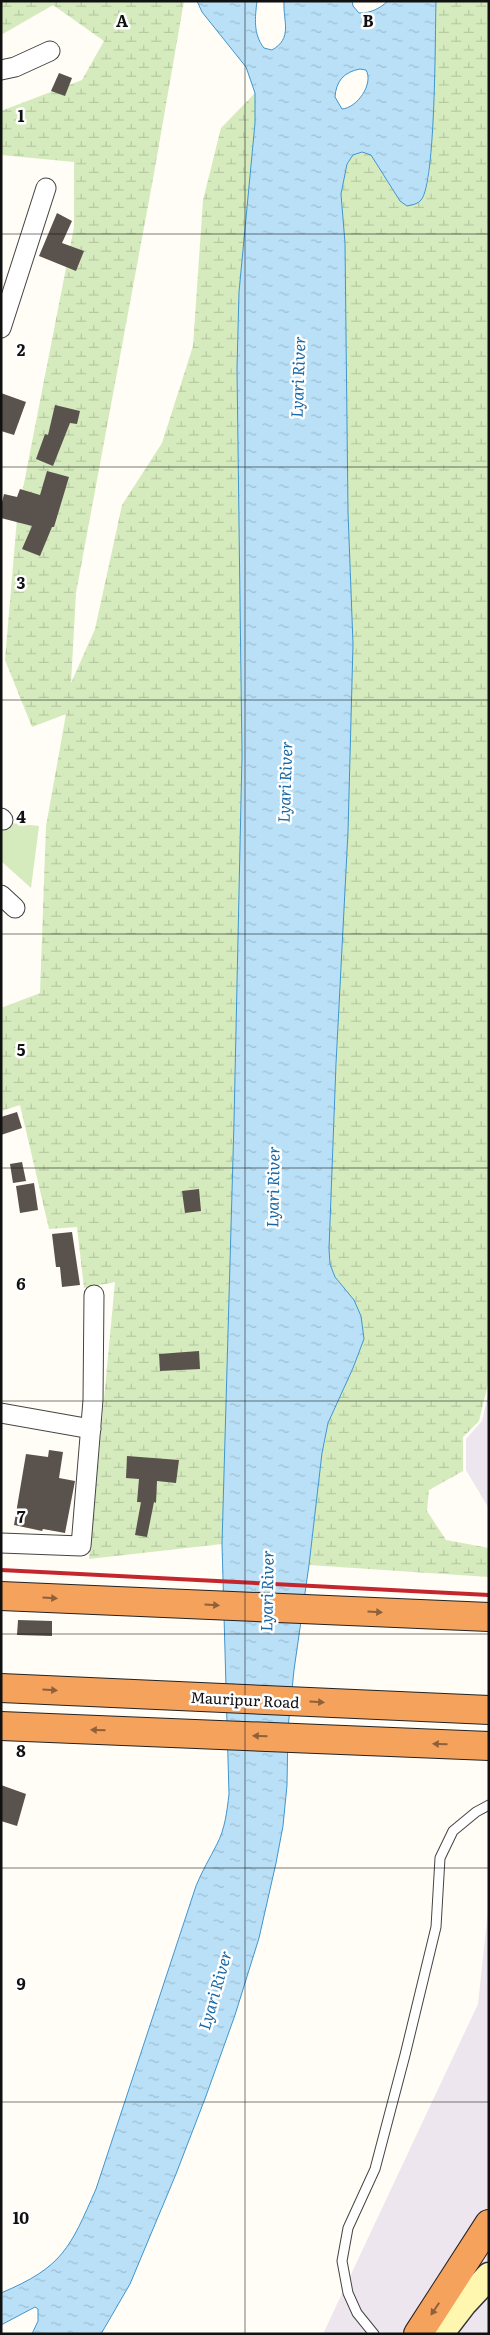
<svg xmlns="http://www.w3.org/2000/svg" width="490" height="2335" font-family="Literata,serif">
<defs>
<pattern id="wetland-marsh" width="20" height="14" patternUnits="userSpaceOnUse" patternTransform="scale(1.25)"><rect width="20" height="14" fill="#d5ebbd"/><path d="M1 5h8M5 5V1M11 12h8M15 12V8" fill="none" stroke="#b6c8a1"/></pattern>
<pattern id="water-ripples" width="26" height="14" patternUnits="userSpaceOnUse" patternTransform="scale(1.25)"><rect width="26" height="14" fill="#b9e0f7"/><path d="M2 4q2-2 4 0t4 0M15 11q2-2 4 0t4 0" fill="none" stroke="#9ebfd3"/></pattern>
</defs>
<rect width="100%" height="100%" fill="#fffdf5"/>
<g fill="#eee6ef">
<path d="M489 1390V1507H488L466 1470V1439L482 1421Z"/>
<path d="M489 1901V2334H323L478 2004Z"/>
</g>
<path fill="#d5ebbd" d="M1 822 39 826 31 888 1 861Z"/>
<g fill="url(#wetland-marsh)">
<path d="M1 1H184L153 179 76 593 71 683 95 629 122 505 162 443 193 346 203 200 221 128 255 93V123L239 292 237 368 242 755 234 1122 222 1544 89 1559 115 1282 84 1288 77 1227 49 1229 20 1105 1 1111V1008L40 993 46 826 66 714 32 727 5 660 17 519 74 227V162L1 155V111L82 80 104 41 53 5 1 35Z"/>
<path d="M436 1H489V1380L479 1421 463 1437V1471L429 1490 427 1511 446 1540 489 1548V1577L309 1565 322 1453 328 1423 353 1368 364 1339 354 1300 335 1277 330 1264 329 1249 353 644 348 512 345 243 341 194 347 164 353 155 362 152 371 155 400 201 425 192 429 177 433 116Z"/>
</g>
<path fill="url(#water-ripples)" stroke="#3f96cf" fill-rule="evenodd" d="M197 1H257C255 18 253 34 264 48L272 50C293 38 283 22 284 1H352L353 6 359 13C371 13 379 9 388 1H436C435 32 436 183 421 200 418 204 412 205 407 206L400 201 371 155 362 152 353 155 347 164 341 194 345 243 348 512 353 644 348 832 336 1064 329 1249 330 1264 335 1277 354 1300 361 1316 364 1339 353 1368 328 1423 322 1453 309 1565 294 1670 288 1728 287 1785 283 1826 276 1863 259 1938 235 2015 206 2096 176 2174 130 2284 101 2334H32L38 2321V2309L35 2307 1 2325V2293C63 2267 70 2248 96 2189L196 1886C202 1871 210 1858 217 1844 225 1829 227 1811 229 1794L222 1544 234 1122 242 755 237 368 239 292 255 123V93L246 67 202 12ZM360 69 366 70C374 84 357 108 342 109L335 97C336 81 344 72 360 69Z"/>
<g fill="#5a524d">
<path d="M59 73 72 78 65 96 51 91Z"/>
<path d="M57 213 72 221 62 243 84 251 76 271 39 256Z"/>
<path d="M1 393 26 402 14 435 1 431Z"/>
<path d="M55 405 80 411 77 424 70 423 53 466 36 459 45 434 48 435Z"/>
<path d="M47 471 69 477 54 527H52L40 556 22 549 32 526 1 518V506L4 494 17 497 20 489 40 495Z"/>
<path d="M17 1112 22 1128 1 1135V1117Z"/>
<path d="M22 1162 26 1181 13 1183 10 1164Z"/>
<path d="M34 1183 38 1210 20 1213 16 1186Z"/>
<path d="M199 1189 201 1211 185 1213 182 1191Z"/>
<path d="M72 1232 80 1285 62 1287 60 1267H56L52 1234Z"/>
<path d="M199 1351 200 1369 160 1371 159 1354Z"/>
<path d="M49 1450 63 1452 59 1478 75 1481 65 1533 43 1529 42 1531 14 1525 26 1454 48 1457Z"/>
<path d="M127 1456 179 1460 176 1483 157 1481 156 1503 154 1502 147 1537 135 1535 141 1502H137L139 1479 126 1478Z"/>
<path d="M18 1620 52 1621V1636L17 1635Z"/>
<path d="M1 1785 26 1794 17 1826 1 1821Z"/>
</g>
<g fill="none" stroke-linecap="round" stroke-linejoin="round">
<g stroke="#444" stroke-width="11">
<path id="lane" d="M374 2334 357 2313 348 2293 342 2261 348 2228 375 2169 405 2055 436 1927 440 1858 453 1831 476 1812 489 1805"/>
</g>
<g stroke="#444" stroke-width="21">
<g id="street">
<path d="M1 70 15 67 50 51"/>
<path d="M1 328 46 188"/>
<path d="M1 818 3 820"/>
<path d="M1 895 15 908"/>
<path d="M1 1413 91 1429"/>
<path d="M1 1543 81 1546 93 1400 94 1295"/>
</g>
</g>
<g stroke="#333" stroke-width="29">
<path id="secondary" d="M440 2334 463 2304 489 2276"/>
</g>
<g stroke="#222" stroke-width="30">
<g id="highway">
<path d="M1 1596 489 1617"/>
<path d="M1 1688 489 1710"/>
<path d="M1 1726 489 1746"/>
<path d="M418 2334 489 2224"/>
</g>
</g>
<use href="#lane" stroke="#fff" stroke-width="9"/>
<use href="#street" stroke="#fff" stroke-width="19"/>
<use href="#secondary" stroke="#fff6b0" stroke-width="26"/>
<use href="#highway" stroke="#f5a25d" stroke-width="28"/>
<path stroke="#c4262e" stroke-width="4" d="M1 1570 489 1595"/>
</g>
<defs><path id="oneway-solid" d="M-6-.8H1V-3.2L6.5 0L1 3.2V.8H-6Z" transform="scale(1.25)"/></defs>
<g fill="#8e613b">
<use href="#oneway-solid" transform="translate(50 1598) rotate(3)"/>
<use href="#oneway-solid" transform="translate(212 1605) rotate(3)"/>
<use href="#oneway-solid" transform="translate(375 1612) rotate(3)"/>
<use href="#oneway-solid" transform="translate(50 1690) rotate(3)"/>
<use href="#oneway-solid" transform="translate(317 1702) rotate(3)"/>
<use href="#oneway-solid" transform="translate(98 1730) rotate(-178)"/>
<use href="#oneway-solid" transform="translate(260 1736) rotate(-178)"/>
<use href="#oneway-solid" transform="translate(440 1744) rotate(-178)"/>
<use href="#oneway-solid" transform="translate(435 2309) rotate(124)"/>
</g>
<path fill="none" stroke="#111" stroke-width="1" stroke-opacity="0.55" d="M245 1V2334M1 234H489M1 467H489M1 700H489M1 934H489M1 1168H489M1 1401H489M1 1634H489M1 1868H489M1 2102H489"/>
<g text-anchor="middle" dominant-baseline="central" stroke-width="5" stroke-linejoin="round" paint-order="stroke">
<g font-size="15" fill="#111" stroke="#fff">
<text transform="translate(245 1699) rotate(3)">Mauripur Road</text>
</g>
<g font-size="16" font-style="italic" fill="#1768a6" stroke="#fff">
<text transform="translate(297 377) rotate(-88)">Lyari River</text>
<text transform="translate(284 782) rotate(-88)">Lyari River</text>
<text transform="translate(272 1187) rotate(-89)">Lyari River</text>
<text transform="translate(266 1591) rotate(-89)">Lyari River</text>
<text transform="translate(214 1990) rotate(-74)">Lyari River</text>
</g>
</g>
<g font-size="16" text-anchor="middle" font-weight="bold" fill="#111" stroke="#fff" stroke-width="5" stroke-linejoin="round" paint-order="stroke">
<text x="122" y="27">A</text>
<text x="368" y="27">B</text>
<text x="21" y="122">1</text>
<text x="21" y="356">2</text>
<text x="21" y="589">3</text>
<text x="21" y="823">4</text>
<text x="21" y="1056">5</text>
<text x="21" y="1290">6</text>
<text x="21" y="1523">7</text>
<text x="21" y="1757">8</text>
<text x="21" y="1990">9</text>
<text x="21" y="2224">10</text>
</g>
<rect width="490" height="2335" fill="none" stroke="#111111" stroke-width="5"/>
</svg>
